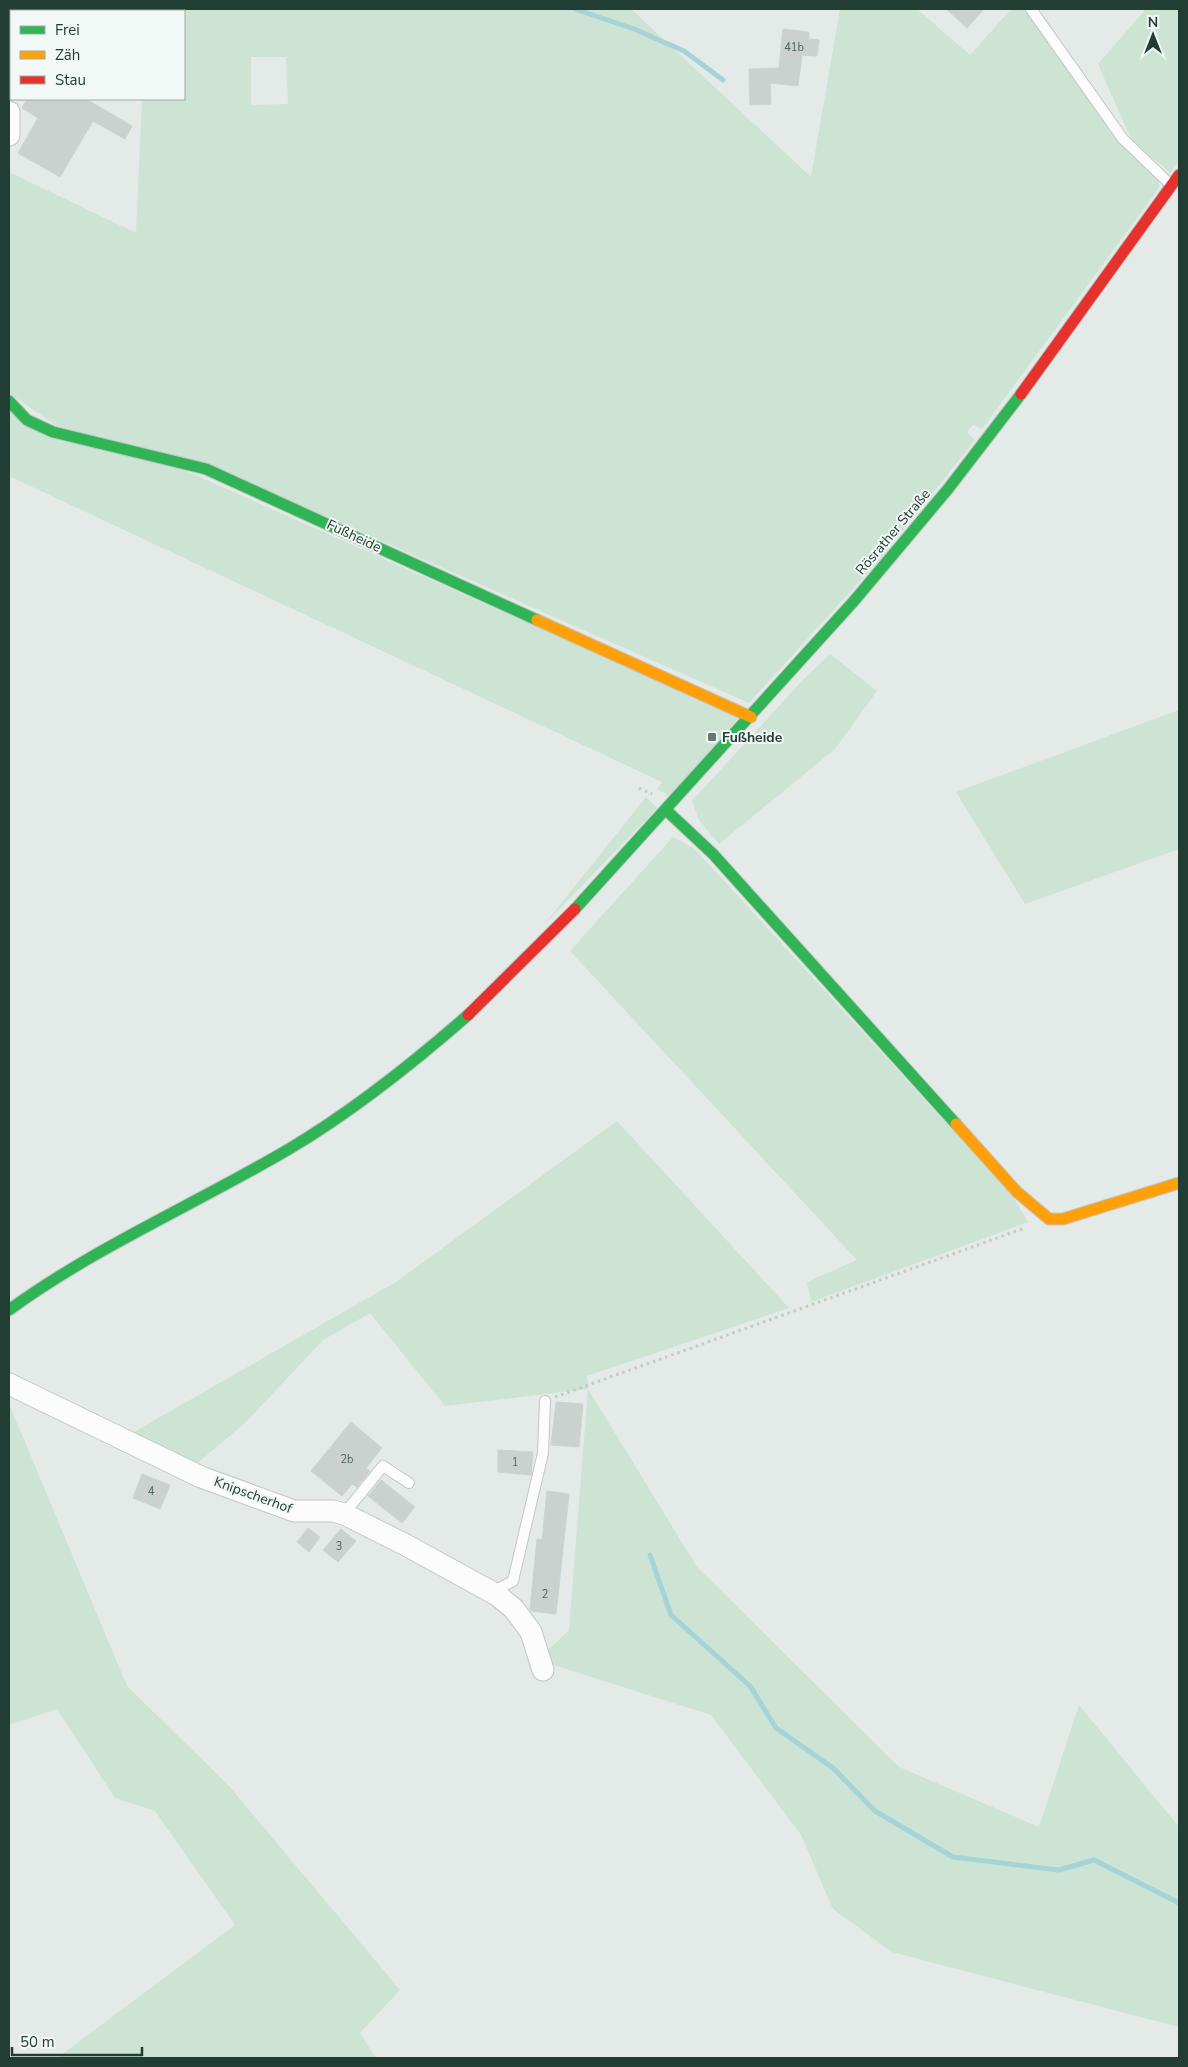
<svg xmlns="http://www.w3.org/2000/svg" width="1188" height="2067" font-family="'Nunito Sans',sans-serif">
<rect width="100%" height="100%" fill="#e4eae7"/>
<g fill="#cde3d3" fill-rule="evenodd">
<path d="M146 9H631L811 177 840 9H917L970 55 1011 9H1025L1119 140 1159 178V188L982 429 973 425 967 432 975 440 897 538 884 535 880 539 888 550 749 703 207 464 67 433 9 393V172L136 233 142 99H184V11H146ZM251 57H286L288 104 251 105Z"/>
<path d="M1146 9H1179V161L1170 173 1131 139 1098 64Z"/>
<path d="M9 412 173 465 739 717 670 796 657 789 662 782 9 476Z"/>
<path d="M830 654 877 691 835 749 719 844 699 820 692 801 801 682Z"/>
<path d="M1179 710V849L1025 904 956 792Z"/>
<path d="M646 797 657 808 544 925Z"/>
<path d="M673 837 695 849 1012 1195 1028 1222 811 1302 807 1282 857 1260 570 951Z"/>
<path d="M617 1121 789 1308 587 1376 588 1389 697 1567 899 1767 1039 1827 1079 1705 1179 1827V2027L892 1952 833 1909 801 1835 711 1715 538 1660 569 1630 588 1389 445 1406 370 1313 323 1340 245 1423 193 1467 127 1436 396 1282Z"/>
<path d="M9 1404 127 1686 229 1786 400 1990 360 2033 376 2058H57L235 1925 155 1811 115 1798 57 1709 9 1725Z"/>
</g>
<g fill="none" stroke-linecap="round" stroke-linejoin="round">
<g stroke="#a6d3d7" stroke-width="5">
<path d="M575 9 634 29 684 51 723 80"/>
<path d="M650 1555 671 1615 750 1686 776 1728 833 1768 875 1811 953 1857 1059 1870 1094 1860 1179 1903"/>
</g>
</g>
<g fill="#cbd1ce" stroke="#cdd3d0">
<path d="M946 9H984L967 28Z"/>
<path d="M783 29 809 32V39L819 40 817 56 802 55 798 86 770 83 771 104 750 105 749 69 779 68Z"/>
<path d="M27 99H86L132 126 125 139 93 121 60 177 18 153 38 118 22 108Z"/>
<path d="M556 1402 583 1404 579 1447 551 1445Z"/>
<path d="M351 1422 382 1448 366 1468 370 1471 357 1487 352 1484 342 1496 311 1471Z"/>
<path d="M498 1450 533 1452 531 1475 498 1472Z"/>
<path d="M142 1474 170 1485 160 1509 133 1498Z"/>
<path d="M381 1480 415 1507 402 1523 368 1496Z"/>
<path d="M547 1491 569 1494 556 1614 531 1611 530 1609 537 1539 542 1540Z"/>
<path d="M308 1528 320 1537 309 1552 297 1542Z"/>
<path d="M341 1529 356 1541 338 1562 323 1550Z"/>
</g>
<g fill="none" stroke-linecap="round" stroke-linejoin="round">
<g stroke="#c1c7c4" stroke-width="12">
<g id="lane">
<path d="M1031 9 1123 139 1171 185"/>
<path d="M344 1514 383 1466 409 1483"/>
<path d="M492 1592 513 1581 543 1453 545 1401"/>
</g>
</g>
<g stroke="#c1c7c4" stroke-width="23">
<g id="street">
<path d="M9 112V135"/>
<path d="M9 1384 201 1477 294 1511H333L344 1514 404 1544 497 1595 514 1609 531 1632 543 1670"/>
</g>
</g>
<g stroke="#c0c7c4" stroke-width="13">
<g id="fast">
<path d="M9 401 27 420 53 432 206 469 537 620"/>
<path d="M666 810 713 854 956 1124"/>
<path d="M575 909 854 601 948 489 1021 394"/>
<path d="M9 1310C97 1246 196 1204 289 1149 353 1111 412 1064 468 1015"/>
</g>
</g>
<g stroke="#c0c7c4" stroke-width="13">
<g id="slow">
<path d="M537 620 751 717"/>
<path d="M956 1124 1017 1192 1049 1219H1063L1179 1183"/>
</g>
</g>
<g stroke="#c0c7c4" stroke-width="13">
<g id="jam">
<path d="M1021 394 1179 175"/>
<path d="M468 1015 575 909"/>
</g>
</g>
<g stroke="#c1cac5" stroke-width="3" stroke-dasharray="2.5 4" stroke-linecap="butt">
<path d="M639 788 652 794"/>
<path d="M555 1397 1025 1228"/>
</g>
<use href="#lane" stroke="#fbfcfb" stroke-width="10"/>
<use href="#street" stroke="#fbfcfb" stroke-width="21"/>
<use href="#fast" stroke="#30b455" stroke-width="11"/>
<use href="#slow" stroke="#ff9f0a" stroke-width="11"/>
<use href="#jam" stroke="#e5322d" stroke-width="11"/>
</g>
<rect fill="#667a73" stroke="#f2f8f5" stroke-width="2" x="707" y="732" width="10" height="10" rx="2.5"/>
<g text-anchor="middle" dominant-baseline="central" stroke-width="4" stroke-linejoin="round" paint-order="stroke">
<g font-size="11" fill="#4d635b">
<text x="794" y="47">41b</text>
<text x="347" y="1459">2b</text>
<text x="515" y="1462">1</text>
<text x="151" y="1491">4</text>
<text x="339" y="1546">3</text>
<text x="545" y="1594">2</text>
</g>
<g font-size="14" fill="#223d34" stroke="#f2f8f5">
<text transform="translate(893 532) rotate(-50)">Rösrather Straße</text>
<text transform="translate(354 536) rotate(25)">Fußheide</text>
<text transform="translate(253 1495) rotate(20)">Knipscherhof</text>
</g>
<g font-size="14" font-weight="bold" fill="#223d34" stroke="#f2f8f5" text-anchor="start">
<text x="722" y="737">Fußheide</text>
</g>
</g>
<rect width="1188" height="2067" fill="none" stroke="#223d34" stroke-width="20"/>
<rect x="10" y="10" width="175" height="90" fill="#f2f8f5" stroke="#9fada8"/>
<rect x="20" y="26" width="25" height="8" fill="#30b455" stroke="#9fada8"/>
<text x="55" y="35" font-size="15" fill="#223d34">Frei</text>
<rect x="20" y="51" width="25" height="8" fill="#ff9f0a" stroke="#9fada8"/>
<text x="55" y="60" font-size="15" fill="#223d34">Zäh</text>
<rect x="20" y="76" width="25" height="8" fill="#e5322d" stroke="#9fada8"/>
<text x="55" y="85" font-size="15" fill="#223d34">Stau</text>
<g transform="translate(1153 35)" stroke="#f2f8f5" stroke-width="4" paint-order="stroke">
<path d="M0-4L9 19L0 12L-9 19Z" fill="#223d34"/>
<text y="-8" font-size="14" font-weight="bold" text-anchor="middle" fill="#223d34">N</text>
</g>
<path d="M12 2047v8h130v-8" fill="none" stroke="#223d34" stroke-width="2.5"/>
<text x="20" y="2047" font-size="15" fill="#223d34" stroke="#f2f8f5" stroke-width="4" paint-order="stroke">50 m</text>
</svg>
